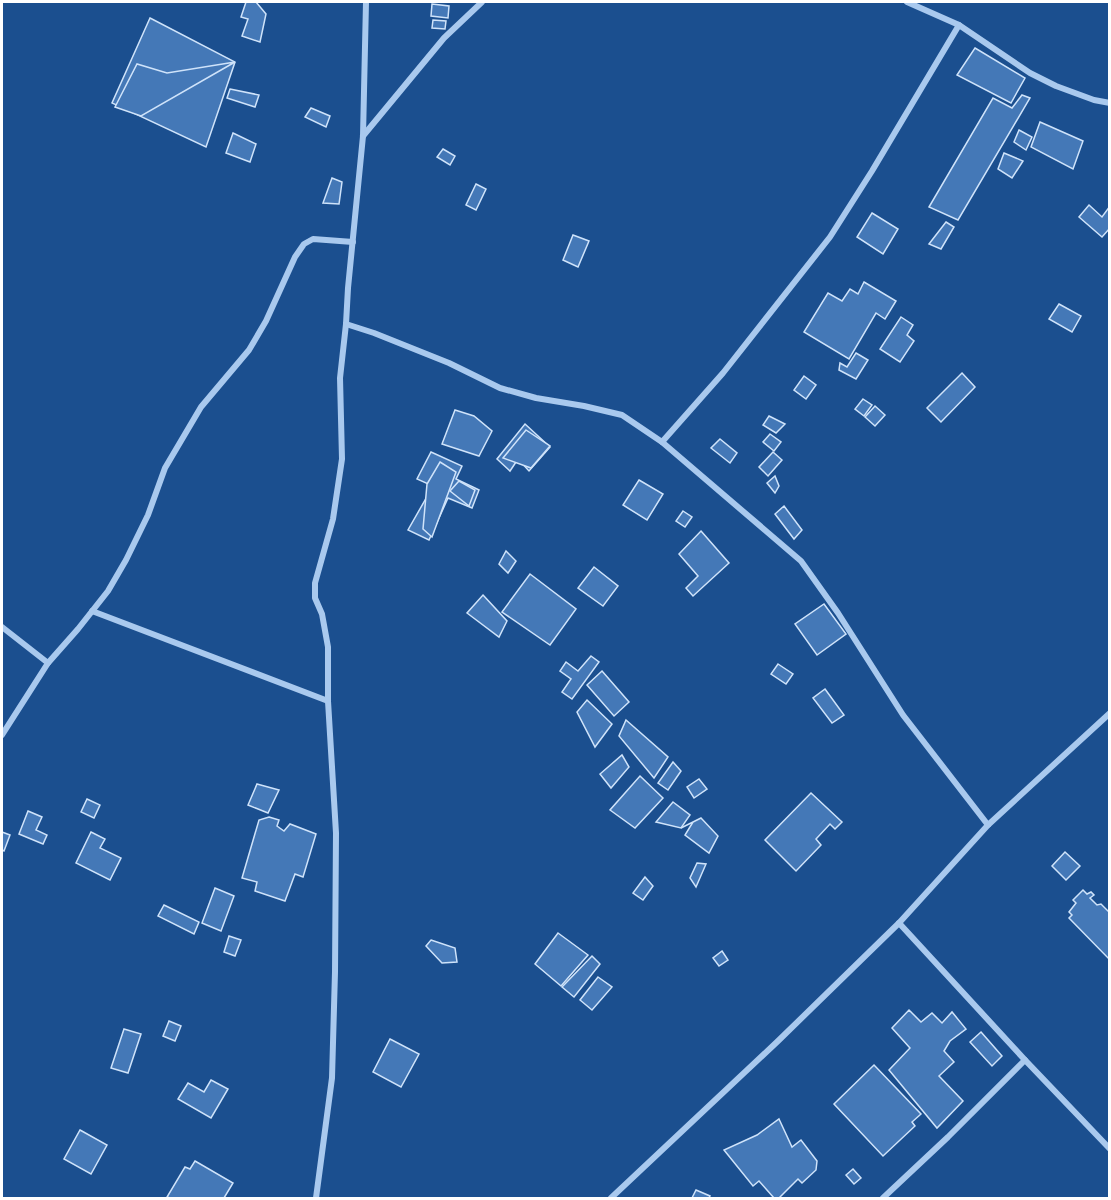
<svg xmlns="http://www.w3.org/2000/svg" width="1111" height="1200" font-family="Ubuntu,sans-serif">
<rect width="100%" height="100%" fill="#1b4f8f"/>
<g fill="#4478b7" stroke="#cfe3fa" stroke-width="1.5">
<path d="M246 2H256L266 14 260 42 242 36 248 19 241 17Z"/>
<path d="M432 4 449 6 448 18 431 16Z"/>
<path d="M150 18 235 62 206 147 112 103Z"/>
<path d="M433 20 446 21 445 29 432 28Z"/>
<path d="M975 48 1025 78 1011 103 957 75Z"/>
<path d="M235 62 141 116 115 107 137 64 167 73Z"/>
<path d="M230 89 259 95 255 107 227 98Z"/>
<path d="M1022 95 1030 98 958 220 929 207 993 98 1012 108Z"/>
<path d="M311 108 330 116 326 127 305 117Z"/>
<path d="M1040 122 1083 141 1073 169 1031 147Z"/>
<path d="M1019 130 1032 137 1026 150 1014 142Z"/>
<path d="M233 133 256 144 250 162 226 153Z"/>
<path d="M443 149 455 156 450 165 437 157Z"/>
<path d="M1004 153 1023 161 1012 178 998 169Z"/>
<path d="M332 178 342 182 339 204 323 203Z"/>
<path d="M476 184 486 189 476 210 466 205Z"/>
<path d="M1089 205 1102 217 1110 206V228L1102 237 1079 217Z"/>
<path d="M872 213 898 229 883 254 857 237Z"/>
<path d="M946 222 954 227 941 249 929 244Z"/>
<path d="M573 235 589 241 578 267 563 260Z"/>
<path d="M864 282 896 301 885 319 876 313 849 359 804 332 828 293 842 301 850 289 858 294Z"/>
<path d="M1059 304 1081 316 1072 332 1049 319Z"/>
<path d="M901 317 913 325 907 335 914 341 900 362 880 349Z"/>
<path d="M856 353 868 360 856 379 839 370 840 363 847 367Z"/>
<path d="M962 373 975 387 941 422 927 408Z"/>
<path d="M804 376 816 385 806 399 794 390Z"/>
<path d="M863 399 872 405 864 416 855 409Z"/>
<path d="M875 406 885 415 875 426 865 417Z"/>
<path d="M455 410 474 416 492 431 479 456 442 444Z"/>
<path d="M769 416 785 424 776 433 763 425Z"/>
<path d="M525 424 550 447 529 471 518 459 510 471 497 459Z"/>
<path d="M526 430 550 446 531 468 503 458Z"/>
<path d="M770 434 781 442 774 451 763 442Z"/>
<path d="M720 439 737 453 730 463 711 448Z"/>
<path d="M431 452 462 466 456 479 479 490 472 508 448 498 429 540 408 530 433 486 417 479Z"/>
<path d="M773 452 782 460 768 476 759 467Z"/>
<path d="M440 462 456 472 432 537 423 529 427 484Z"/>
<path d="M775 476 779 486 775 493 767 483Z"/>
<path d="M639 480 663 494 647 520 623 505Z"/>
<path d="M459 481 475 490 469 506 450 491Z"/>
<path d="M784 506 802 530 794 539 775 514Z"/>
<path d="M683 511 692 517 685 527 676 521Z"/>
<path d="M701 531 729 563 693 596 686 588 698 576 679 554Z"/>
<path d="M506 551 516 561 508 573 499 564Z"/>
<path d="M594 567 618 586 603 606 578 588Z"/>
<path d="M530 574 576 609 550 645 502 612Z"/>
<path d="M483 595 507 621 499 637 467 613Z"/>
<path d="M824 604 846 634 817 655 795 624Z"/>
<path d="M591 656 599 662 572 699 562 692 571 679 560 671 566 662 578 671Z"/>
<path d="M778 664 793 674 786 684 771 674Z"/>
<path d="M602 671 629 702 614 716 587 685Z"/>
<path d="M825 689 844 715 832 723 813 698Z"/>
<path d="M587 700 612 724 595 747 577 712Z"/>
<path d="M626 720 668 757 654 778 619 736Z"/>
<path d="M622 755 629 767 611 788 600 774Z"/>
<path d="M673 762 681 771 668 790 658 783Z"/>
<path d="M640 776 663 798 635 828 610 810Z"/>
<path d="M699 779 707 789 694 798 687 787Z"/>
<path d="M257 784 279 790 268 813 248 805Z"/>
<path d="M811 793 842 822 835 829 830 824 816 839 821 845 796 871 765 840Z"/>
<path d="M87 799 100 805 94 818 81 812Z"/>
<path d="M673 802 690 815 681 828 656 822Z"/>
<path d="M28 811 42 817 36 830 47 835 43 844 19 834Z"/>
<path d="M269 817 279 820 277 826 284 831 290 824 316 834 303 877 295 874 285 901 255 891 257 882 242 878 259 820Z"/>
<path d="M701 818 718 836 709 853 685 835 693 822 681 828Z"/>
<path d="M2 832 10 835 4 851 2 850Z"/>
<path d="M91 832 105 839 100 848 121 858 110 880 76 863Z"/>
<path d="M1065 852 1080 866 1066 880 1052 866Z"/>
<path d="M697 863 706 864 696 887 690 878Z"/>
<path d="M645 877 653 886 643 900 633 893Z"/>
<path d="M215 888 234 896 221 931 202 923Z"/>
<path d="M1083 890 1087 894 1091 892 1094 895 1090 898 1097 905 1101 904 1110 913V960L1069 918 1072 915 1069 912 1076 903 1073 900Z"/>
<path d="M164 905 199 922 194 934 158 916Z"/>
<path d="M558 933 588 955 561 986 535 964Z"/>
<path d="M229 936 241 940 235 956 224 952Z"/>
<path d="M431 940 455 948 457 962 442 963 426 946Z"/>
<path d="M722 951 728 960 719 966 713 958Z"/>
<path d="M592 956 600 964 574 997 562 987Z"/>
<path d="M598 977 612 987 592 1010 580 1000Z"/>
<path d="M909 1010 921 1022 932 1013 942 1023 952 1012 966 1029 950 1041 944 1051 954 1062 939 1076 963 1101 937 1128 889 1070 910 1048 892 1028Z"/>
<path d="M169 1021 181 1026 175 1041 163 1036Z"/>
<path d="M124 1029 141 1034 128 1073 111 1068Z"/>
<path d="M981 1032 1002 1056 992 1066 970 1042Z"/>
<path d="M390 1039 419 1054 401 1087 373 1072Z"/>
<path d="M874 1065 921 1114 912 1122 915 1126 883 1156 834 1104Z"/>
<path d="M211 1080 228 1089 211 1118 178 1099 188 1083 204 1092Z"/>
<path d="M779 1119 792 1147 801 1140 817 1161 816 1170 802 1183 798 1179 779 1198H774L759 1181 753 1186 724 1150 757 1135Z"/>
<path d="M80 1130 107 1145 91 1174 64 1159Z"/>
<path d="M195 1161 233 1183 224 1198H170L167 1197 185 1167 190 1169Z"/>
<path d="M853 1169 861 1178 854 1184 846 1175Z"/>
<path d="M696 1190 710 1196 709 1198H692Z"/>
</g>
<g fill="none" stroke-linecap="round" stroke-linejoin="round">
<g stroke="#a9c9ee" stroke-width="6">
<path d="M366 2 363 136 348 288 346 324 374 333 449 363 500 388 536 398 584 406 622 415 662 442 801 561 838 613 903 715 988 825"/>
<path d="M907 2 959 25 1030 73 1056 86 1094 100 1110 103"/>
<path d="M363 136 444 38 482 2"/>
<path d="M662 442 723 373 830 237 872 171 959 25"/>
<path d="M92 611 328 701"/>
<path d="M2 627 48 663"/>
<path d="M2 735 48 663 78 629 108 591 126 560 148 515 165 468 201 407 249 350 266 321 295 257 304 244 313 239 353 242"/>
<path d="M899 923 1025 1060 1110 1149"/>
<path d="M316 1198 332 1078 335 972 336 833 328 701V647L322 614 315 598V583L333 519 342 459 340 378 346 324"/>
<path d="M611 1198 778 1041 899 923 988 825 1110 713"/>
<path d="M883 1198 948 1137 1025 1060"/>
</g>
</g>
<rect width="1111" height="1200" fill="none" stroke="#ffffff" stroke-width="6"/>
</svg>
